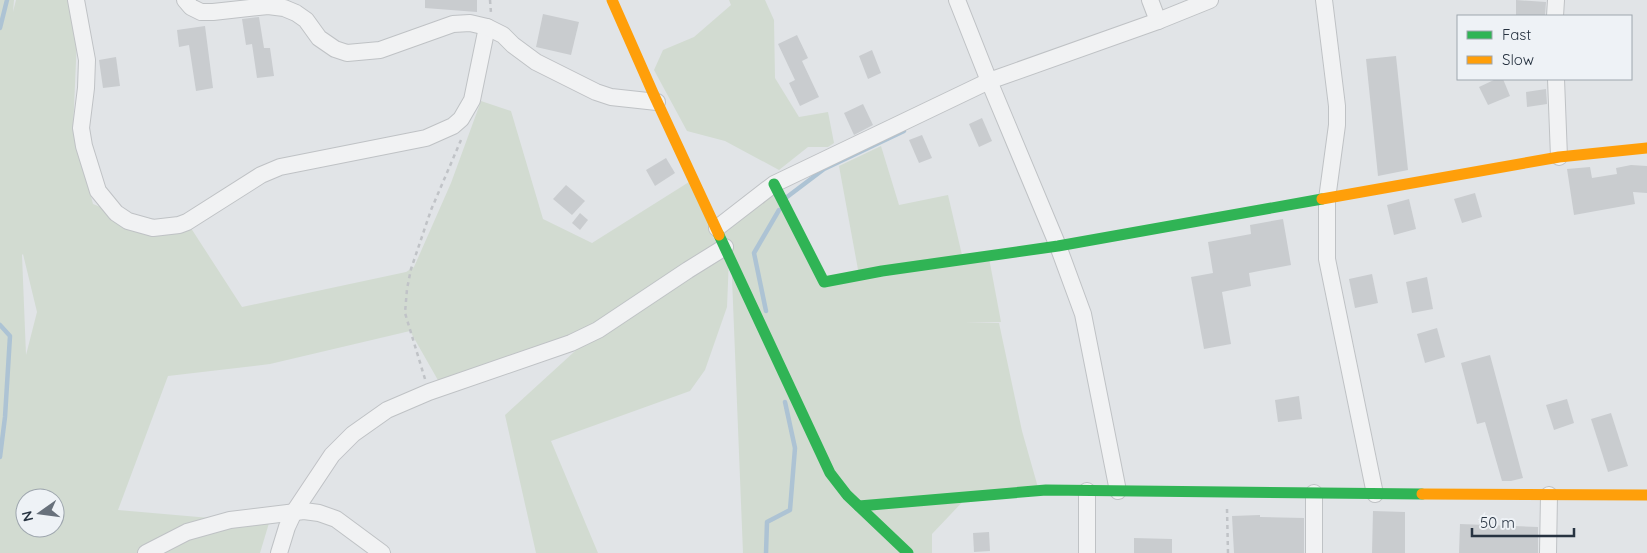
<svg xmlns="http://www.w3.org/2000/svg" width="1647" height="553" font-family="Quicksand,sans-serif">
<rect width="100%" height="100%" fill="#e1e4e7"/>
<g fill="#d2dbd1" fill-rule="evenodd">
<path d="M0 0H14L13 12 16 0H72L77 38 73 130 93 204 153 228 187 222 242 307 406 272 414 267 451 183 481 101 511 111 543 219 592 243 689 182 729 258 727 307 705 370 690 391 551 441 598 553H536L505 415 597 331 439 382 410 331 270 364 168 376 118 510 269 523 260 553H0ZM23 254 37 312 26 355 22 255ZM25 498H55V528H25Z"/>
<path d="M729 0H765L774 20 775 78 799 117 828 112 834 143 828 147H808L779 170 725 141 687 131 654 70 663 50 694 37 731 5Z"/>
<path d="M881 146 899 205 948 195 962 255 859 275 839 166Z"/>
<path d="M776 192 823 286 989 258 1001 322 965 323H999L1022 431 1039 491 969 495 932 534V553H743L731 253 723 228Z"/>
</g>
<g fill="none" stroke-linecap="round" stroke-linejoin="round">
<g stroke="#adc3d4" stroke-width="4.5">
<path d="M0 28 7 0"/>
<path d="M787 197 824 169 904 131"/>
<path d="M766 311 754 253 779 210"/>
<path d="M0 325 10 336 5 417 0 457"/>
<path d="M766 553 767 522 790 510 795 448 785 402"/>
</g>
</g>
<g fill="#c9cccf">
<path d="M425 0H477V12L425 8Z"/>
<path d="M1516 0 1546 2 1545 16H1516Z"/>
<path d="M543 14 579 22 571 55 536 47Z"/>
<path d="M259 17 264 48H270L274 76 257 78 252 44 246 45 242 19Z"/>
<path d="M205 26 213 88 196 91 189 45 179 47 177 30Z"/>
<path d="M797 35 808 58 802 61 819 97 800 106 789 83 795 80 778 44Z"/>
<path d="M872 50 881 73 868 79 859 56Z"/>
<path d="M1396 56 1408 170 1378 176 1366 59Z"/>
<path d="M116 57 120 86 103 88 99 60Z"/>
<path d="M1496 79H1503L1510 96 1488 105 1479 87Z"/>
<path d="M1546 89 1547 104 1527 107 1526 92Z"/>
<path d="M863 104 873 125 854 135 844 113Z"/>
<path d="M982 118 992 141 979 147 969 124Z"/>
<path d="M922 135 932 158 919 163 909 140Z"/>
<path d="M666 158 675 173 655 186 646 170Z"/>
<path d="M1631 165 1647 166V193L1633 192 1635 204 1574 215 1567 169 1590 167 1592 178 1617 174 1616 168Z"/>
<path d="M566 185 585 201 572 215 553 199Z"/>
<path d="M1475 193 1482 217 1462 223 1454 199Z"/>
<path d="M1409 199 1416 229 1394 235 1387 205Z"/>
<path d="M580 213 588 220 580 230 572 223Z"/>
<path d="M1283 219 1291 265 1249 273 1251 286 1222 292 1231 344 1204 349 1191 277 1213 273 1208 242 1251 234 1250 225Z"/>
<path d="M1372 274 1378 303 1355 308 1349 279Z"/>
<path d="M1427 277 1433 309 1412 313 1406 282Z"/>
<path d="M1437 328 1445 357 1425 363 1417 334Z"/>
<path d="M1490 355 1523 478 1511 481H1502L1485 422 1477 424 1461 363Z"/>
<path d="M1299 396 1302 419 1278 422 1275 400Z"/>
<path d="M1567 399 1574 423 1554 430 1546 405Z"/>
<path d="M1611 413 1628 466 1608 472 1591 419Z"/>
<path d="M1373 511 1405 512V553H1372Z"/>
<path d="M1260 515V517L1304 518V553H1234L1232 516Z"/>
<path d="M1460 524 1538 527V553H1459Z"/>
<path d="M989 532 990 551 974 552 973 533Z"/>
<path d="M1134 538 1172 539V553H1134Z"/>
</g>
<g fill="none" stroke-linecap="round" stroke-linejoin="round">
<g stroke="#bfc2c5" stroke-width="18">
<g id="street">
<path d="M76 0 87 60 86 88 81 128 84 146 98 191 116 213 128 221 153 228 179 225 187 222 261 175 280 167 426 138 453 126 461 119 472 100 487 27"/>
<path d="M185 0 191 7 201 12H213L268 6 284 8 296 13 306 20 319 38 335 49 347 53 380 50 453 24 470 23 487 27 503 35 513 45 536 62 596 92 611 97 657 102"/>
<path d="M957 0 989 81 1058 246 1083 314 1118 491"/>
<path d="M1150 0 1158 21"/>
<path d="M1324 0 1337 106V125L1327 199V259L1375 494"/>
<path d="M1555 16 1556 0"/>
<path d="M1556 79 1559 157"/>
<path d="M717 228 774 184 989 81 1158 21 1210 0"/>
<path d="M146 553 187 532 230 520 304 511 319 513 336 519 382 553"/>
<path d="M279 553 287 527 294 512 332 455 353 434 387 410 429 392 571 343 598 330 688 270 725 247"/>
<path d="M1087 553V491"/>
<path d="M1314 553V493"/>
<path d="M1548 553 1549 495"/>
</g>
</g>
<g stroke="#c0c3c7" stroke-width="2.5" stroke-dasharray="4 4" stroke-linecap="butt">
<path d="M490 0 491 13"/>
<path d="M425 379 405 313 407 289 411 269 431 210 461 140"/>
<path d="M1227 509 1228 553"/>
</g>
<use href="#street" stroke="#f1f2f3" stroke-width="16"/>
<g stroke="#30b455" stroke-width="11">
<path d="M774 184 824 282 882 271 1058 246 1322 199"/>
<path d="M719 235 830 473 847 495 908 553"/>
<path d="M859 506 1046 490 1422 494"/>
</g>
<g stroke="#ff9f0a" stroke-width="11">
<path d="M612 0 653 93 719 235"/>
<path d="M1322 199 1559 157 1647 148"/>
<path d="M1422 494 1647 495"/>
</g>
</g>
<rect x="1457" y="15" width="175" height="65" fill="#eef2f6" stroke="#9ea6ae"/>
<rect x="1467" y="31" width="25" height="8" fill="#30b455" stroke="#9ea6ae"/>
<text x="1502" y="40" font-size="15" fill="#273341">Fast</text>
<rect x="1467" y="56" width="25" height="8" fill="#ff9f0a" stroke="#9ea6ae"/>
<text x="1502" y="65" font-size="15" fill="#273341">Slow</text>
<g transform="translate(40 513) rotate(256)"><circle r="24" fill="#eef2f6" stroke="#9ea6ae"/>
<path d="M0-4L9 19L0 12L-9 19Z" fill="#68717b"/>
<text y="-8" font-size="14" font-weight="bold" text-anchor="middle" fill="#273341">N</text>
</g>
<path d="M1472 528v8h102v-8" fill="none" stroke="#273341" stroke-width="2.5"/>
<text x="1480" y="528" font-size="15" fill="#273341" stroke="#eef2f6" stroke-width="4" paint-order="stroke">50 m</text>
</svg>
